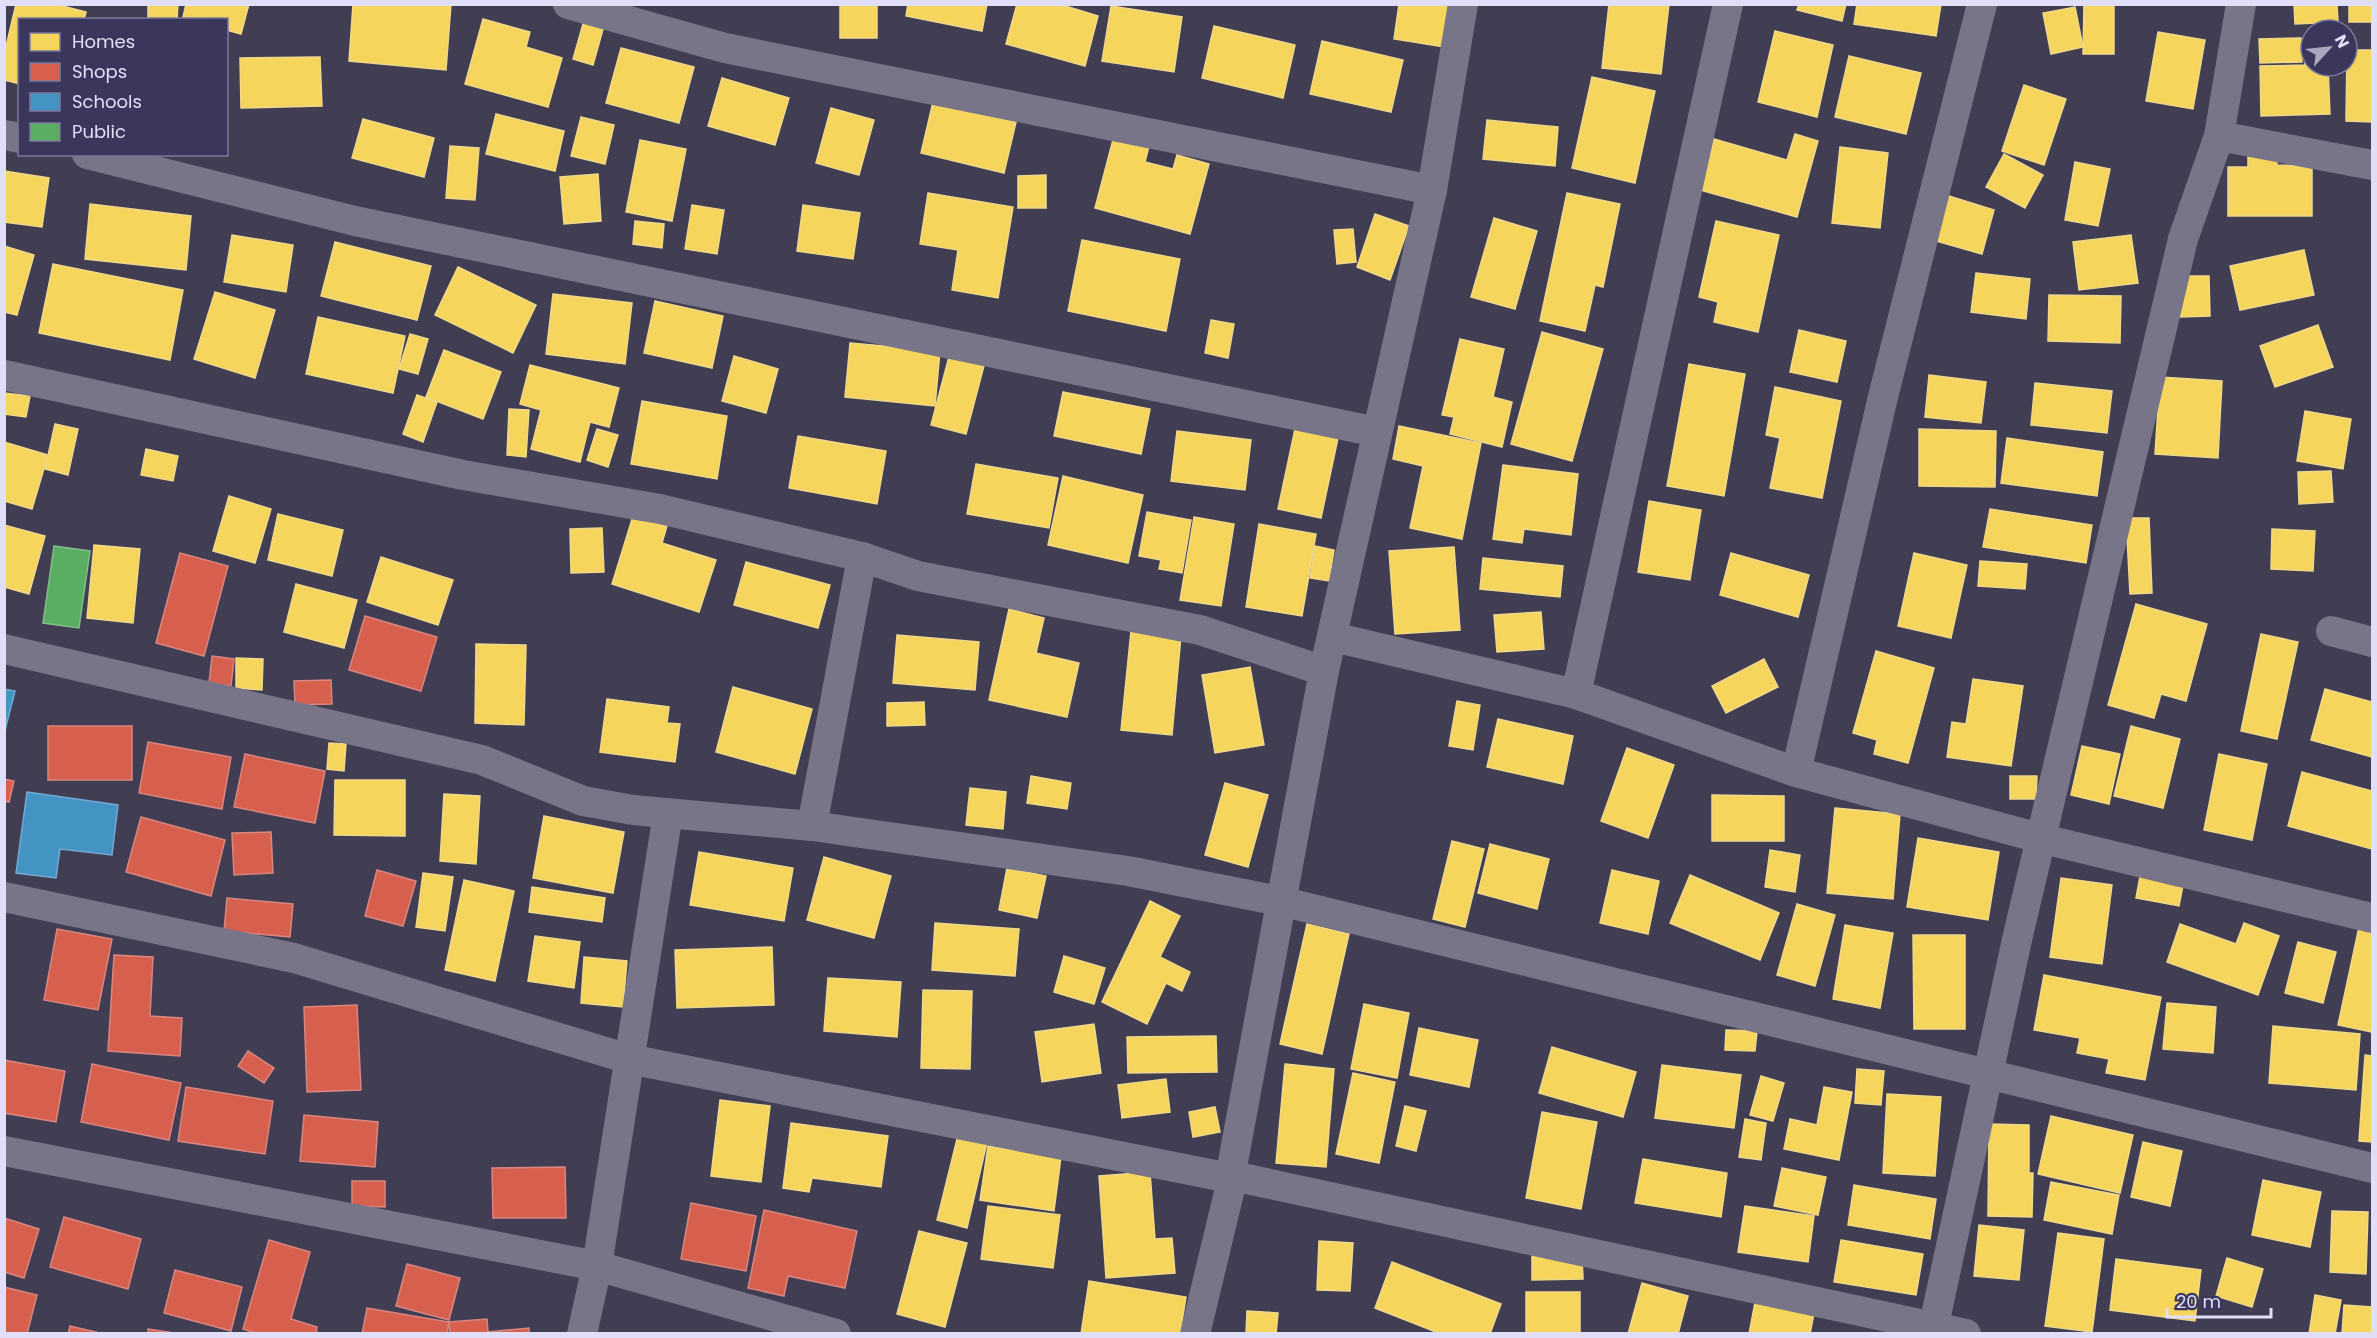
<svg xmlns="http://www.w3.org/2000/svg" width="2377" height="1338" font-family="Poppins,sans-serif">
<rect width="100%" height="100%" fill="#413e54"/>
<g fill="#f6d55c" stroke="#efd88a" stroke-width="1.5">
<path d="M16 4H55L86 12 84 20H20V84L4 80V55Z"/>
<path d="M148 4H178L177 20H148Z"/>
<path d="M186 4H249L241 34 226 30V20L183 17Z"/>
<path d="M353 4H451L446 70 349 61Z"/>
<rect x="840" y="4" width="37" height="34"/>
<path d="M908 4H987L982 31 906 16Z"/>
<path d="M1017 4H1059L1098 16 1085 66 1006 44Z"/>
<path d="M1399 4H1450L1444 47 1394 39Z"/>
<path d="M1609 4H1669L1661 74 1602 68Z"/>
<path d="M1799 4H1846L1842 21 1797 10Z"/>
<path d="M1857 4H1941L1936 36 1854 24Z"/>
<path d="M2084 4H2114V54H2083Z"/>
<path d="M2294 4H2337L2338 22 2295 24Z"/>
<rect x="2349" y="4" width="23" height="18"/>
<path d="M1111 6 1182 17 1174 72 1102 61Z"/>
<path d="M2075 7 2083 47 2051 54 2043 13Z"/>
<path d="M585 17 605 22 593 65 573 59Z"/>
<path d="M483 19 530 32 526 47 562 58 548 107 465 84Z"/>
<path d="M1214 26 1295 45 1283 98 1202 78Z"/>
<path d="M1775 31 1833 45 1817 117 1758 102Z"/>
<path d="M2158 32 2205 40 2193 109 2146 101Z"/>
<path d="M2301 38 2302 62 2260 63 2259 39Z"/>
<path d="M1322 41 1403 60 1391 112 1310 94Z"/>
<path d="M621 48 694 67 679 123 606 103Z"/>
<path d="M2347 50H2372V122L2346 121Z"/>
<path d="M2311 52V66H2328L2330 114 2261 116 2260 66 2305 65V53Z"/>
<path d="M1849 56 1921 73 1906 134 1835 117Z"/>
<path d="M320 57 322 106 241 108 240 58Z"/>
<path d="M1592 77 1655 91 1635 183 1572 168Z"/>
<path d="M722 78 789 98 775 145 708 126Z"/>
<path d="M2024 85 2066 99 2044 165 2002 151Z"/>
<path d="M933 102 1016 122 1004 173 921 153Z"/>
<path d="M831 108 874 120 859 175 816 163Z"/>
<path d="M496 114 564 131 555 171 486 154Z"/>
<path d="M581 117 614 125 605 164 571 156Z"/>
<path d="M363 119 434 138 424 177 352 158Z"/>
<path d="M1487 120 1558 127 1555 166 1483 159Z"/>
<path d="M1795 134 1818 141 1797 217 1700 190 1714 139 1787 160Z"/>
<path d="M1114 136 1149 146 1145 162 1173 169 1177 155 1209 164 1190 234 1095 208Z"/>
<path d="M640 140 686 149 672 221 626 212Z"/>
<path d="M450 146 479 148 475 200 446 198Z"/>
<path d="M2248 146H2276L2277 165 2312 166V216H2228V167H2248Z"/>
<path d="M1840 147 1888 153 1880 228 1832 223Z"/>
<path d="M2004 154 2043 175 2025 208 1986 187Z"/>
<path d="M2075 162 2110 169 2098 226 2065 220Z"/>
<path d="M4 171 49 178 42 227 4 222Z"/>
<path d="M598 174 601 221 564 224 560 177Z"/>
<path d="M1046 175V208H1018V176Z"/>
<path d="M928 193 1013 207 998 298 952 290 958 250 920 244Z"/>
<path d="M1567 193 1620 204 1603 287 1595 285 1585 331 1540 321Z"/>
<path d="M1949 196 1994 210 1982 254 1936 241Z"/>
<path d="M90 204 191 216 186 270 85 259Z"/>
<path d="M692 205 724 210 717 254 685 249Z"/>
<path d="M803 205 860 213 853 259 797 251Z"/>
<path d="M1375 214 1409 226 1390 280 1357 267Z"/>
<path d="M1494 218 1537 231 1515 309 1471 297Z"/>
<path d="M635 221 664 224 662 248 633 244Z"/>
<path d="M1716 221 1779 235 1758 332 1714 322 1718 302 1699 297Z"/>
<path d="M1353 229 1356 262 1337 264 1334 230Z"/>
<path d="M232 235 293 245 286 292 224 282Z"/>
<path d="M2131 235 2138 283 2079 290 2073 242Z"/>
<path d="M1082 240 1180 259 1166 331 1068 311Z"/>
<path d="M335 242 431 266 417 320 321 296Z"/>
<path d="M4 246 34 255 17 315 4 312Z"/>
<path d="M2304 250 2314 295 2240 310 2230 266Z"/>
<path d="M53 264 183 290 170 360 39 333Z"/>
<path d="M458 267 536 305 513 353 435 315Z"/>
<path d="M1976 273 2030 279 2026 319 1971 312Z"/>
<path d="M2178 276H2209L2210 316 2180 317Z"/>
<path d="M215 292 275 310 255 378 194 359Z"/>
<path d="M553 294 632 303 625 364 546 354Z"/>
<path d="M2049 295 2121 296 2120 343 2048 341Z"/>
<path d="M655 301 723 316 712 368 644 353Z"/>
<path d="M318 317 405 336 393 393 306 374Z"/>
<path d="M1211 320 1234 324 1228 358 1205 353Z"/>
<path d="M2318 325 2333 367 2275 387 2260 346Z"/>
<path d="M1799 330 1846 341 1837 382 1790 372Z"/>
<path d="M1542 332 1603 349 1572 461 1511 444Z"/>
<path d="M410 334 428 339 418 374 399 369Z"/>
<path d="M1460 339 1504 349 1493 397 1512 402 1502 447 1450 434 1454 417 1442 415Z"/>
<path d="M850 343 940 351 935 406 845 397Z"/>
<path d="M951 349 986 358 966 434 931 425Z"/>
<path d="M444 350 501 372 483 419 426 397Z"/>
<path d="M734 356 778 369 766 413 722 401Z"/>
<path d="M1689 364 1745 374 1724 496 1667 486Z"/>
<path d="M530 365 619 388 609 427 590 422 580 462 531 449 541 410 520 404Z"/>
<path d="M1929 375 1986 382 1981 423 1925 417Z"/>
<path d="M2160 377 2222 381 2218 458 2155 454Z"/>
<path d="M2035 383 2112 391 2107 433 2031 425Z"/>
<path d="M1775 387 1841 401 1822 498 1770 488 1780 438 1766 435Z"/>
<path d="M1063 392 1150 409 1141 454 1054 436Z"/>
<path d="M4 393 30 396 26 417 4 414Z"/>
<path d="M417 395 437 402 423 442 403 434Z"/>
<path d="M642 401 727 416 717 479 631 464Z"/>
<path d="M509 409 529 410 526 457 507 455Z"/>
<path d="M2305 411 2351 419 2343 469 2297 461Z"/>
<path d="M55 424 78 429 68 475 45 469Z"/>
<path d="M1399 426 1481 443 1462 539 1410 528 1423 466 1393 459Z"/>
<path d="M597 429 618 435 608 467 587 460Z"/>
<path d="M1295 429 1338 438 1321 518 1278 509Z"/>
<path d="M1919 429 1996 431 1995 487 1919 486Z"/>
<path d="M1177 431 1251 440 1245 490 1171 481Z"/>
<path d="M798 436 886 451 877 504 789 488Z"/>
<path d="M2007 438 2103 452 2097 496 2001 483Z"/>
<path d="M4 442 48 455 32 509 4 501Z"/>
<path d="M146 449 178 456 173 481 141 475Z"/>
<path d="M976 464 1058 478 1049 528 967 514Z"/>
<path d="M1503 465 1578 474 1571 535 1524 529 1522 543 1493 539Z"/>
<path d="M2331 471 2333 502 2299 504 2298 472Z"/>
<path d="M1063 476 1143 495 1128 563 1048 545Z"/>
<path d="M229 496 271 509 255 563 213 551Z"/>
<path d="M1649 501 1701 510 1690 580 1638 572Z"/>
<path d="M1990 509 2092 525 2086 563 1983 547Z"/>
<path d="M1147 512 1191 520 1182 573 1159 569 1161 560 1139 556Z"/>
<path d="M278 514 343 530 332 576 268 560Z"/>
<path d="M633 516 667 526 662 543 716 560 699 612 612 584Z"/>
<path d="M1194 517 1234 524 1221 606 1180 600Z"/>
<path d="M2126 518H2149L2152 593 2130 594Z"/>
<path d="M1259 524 1316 534 1302 616 1246 607Z"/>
<path d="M4 525 45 536 29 594 4 587Z"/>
<path d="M602 528 604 572 571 573 570 529Z"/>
<path d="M2272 529 2315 531 2313 571 2271 569Z"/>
<path d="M94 545 140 549 133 623 87 618Z"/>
<path d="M1315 546 1334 550 1329 581 1310 578Z"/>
<path d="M1454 547 1460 630 1395 634 1389 551Z"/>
<path d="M1731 553 1809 575 1798 617 1720 595Z"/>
<path d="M1914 553 1967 565 1951 638 1898 626Z"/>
<path d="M381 557 453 580 438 625 367 602Z"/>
<path d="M1483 558 1563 566 1560 597 1480 589Z"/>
<path d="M1980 561 2027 564 2025 589 1978 586Z"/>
<path d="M746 562 830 585 818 628 734 605Z"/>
<path d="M296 584 357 600 344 648 284 632Z"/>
<path d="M2136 604 2207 624 2186 701 2161 694 2154 718 2108 705Z"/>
<path d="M1009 609 1044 618 1036 653 1079 663 1067 717 989 700Z"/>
<path d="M1541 612 1544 649 1497 652 1494 615Z"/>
<path d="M1131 631 1181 636 1172 735 1121 730Z"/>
<path d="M2261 634 2298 642 2277 739 2241 731Z"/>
<path d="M897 635 979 642 975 690 893 683Z"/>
<path d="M476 644 526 645 524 725 475 723Z"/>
<path d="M1876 651 1934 668 1908 763 1874 754 1877 740 1853 733Z"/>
<path d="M236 658 263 659 262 690 236 688Z"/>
<path d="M1764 659 1778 687 1726 713 1712 686Z"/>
<path d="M1250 667 1264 745 1215 753 1202 675Z"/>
<path d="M1973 679 2023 686 2011 766 1947 757 1952 722 1966 724Z"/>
<path d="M733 687 812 709 795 774 716 752Z"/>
<path d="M2325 689 2372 702V757L2311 740Z"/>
<path d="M607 699 669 707 667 723 680 724 675 762 600 752Z"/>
<path d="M1457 701 1480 705 1473 750 1449 746Z"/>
<path d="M924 702 925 725 887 726V703Z"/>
<path d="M1498 719 1573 736 1563 784 1487 767Z"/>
<path d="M2131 726 2180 739 2163 808 2114 796Z"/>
<path d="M329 743 346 744 344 771 327 769Z"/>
<path d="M2082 746 2120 754 2109 804 2071 795Z"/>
<path d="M1627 748 1674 765 1648 838 1601 821Z"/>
<path d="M2219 754 2267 764 2252 840 2204 830Z"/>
<path d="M2302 772 2372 791V849L2288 826Z"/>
<path d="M1031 776 1071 783 1067 809 1027 803Z"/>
<path d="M2010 776H2037L2036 799H2010Z"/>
<path d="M335 780H405V836L334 835Z"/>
<path d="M1225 783 1268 795 1248 867 1205 855Z"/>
<path d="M970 788 1006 792 1003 829 966 825Z"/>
<path d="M444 794 480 796 476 864 440 861Z"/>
<path d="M1712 795 1784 796V841H1712Z"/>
<path d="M1835 808 1900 814 1893 899 1827 893Z"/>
<path d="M544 816 624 832 613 893 533 878Z"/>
<path d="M1918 838 1999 852 1988 920 1907 907Z"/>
<path d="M1452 841 1484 849 1465 927 1433 919Z"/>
<path d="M1490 844 1549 859 1537 909 1478 893Z"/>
<path d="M1770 850 1800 855 1795 892 1765 887Z"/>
<path d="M699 852 793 868 784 921 690 905Z"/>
<path d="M824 857 891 876 874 938 807 920Z"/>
<path d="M1007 868 1046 876 1037 918 999 910Z"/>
<path d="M1612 870 1659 881 1648 934 1600 923Z"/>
<path d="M2141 871 2184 880 2179 906 2136 898Z"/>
<path d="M423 873 453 877 445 931 416 927Z"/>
<path d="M1690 875 1779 913 1760 960 1670 923Z"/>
<path d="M2061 878 2112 885 2102 964 2050 957Z"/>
<path d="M464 880 514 891 495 981 445 970Z"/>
<path d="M532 887 605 898 602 922 529 912Z"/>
<path d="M1150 901 1180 916 1160 957 1190 972 1182 991 1166 983 1147 1024 1102 1002Z"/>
<path d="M1797 904 1835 915 1815 986 1777 975Z"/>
<path d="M935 923 1019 929 1015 976 932 970Z"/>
<path d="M2244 923 2279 936 2258 995 2167 962 2180 924 2236 944Z"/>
<path d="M1307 924 1349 934 1322 1054 1280 1044Z"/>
<path d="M1845 925 1893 933 1880 1008 1833 999Z"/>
<path d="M2359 927 2372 930V1032L2338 1025Z"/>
<path d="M1913 935H1965V1029H1914Z"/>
<path d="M535 936 580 942 574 988 528 981Z"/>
<path d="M2298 942 2336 952 2323 1003 2285 993Z"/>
<path d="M772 947 774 1005 677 1008 675 950Z"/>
<path d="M1064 956 1105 968 1094 1004 1054 992Z"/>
<path d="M584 957 627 961 623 1007 581 1003Z"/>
<path d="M2044 975 2161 997 2145 1080 2106 1073 2109 1059 2077 1053 2080 1038 2034 1030Z"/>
<path d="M828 978 901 982 897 1037 824 1031Z"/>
<path d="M923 990 972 991 970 1069 921 1068Z"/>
<path d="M2167 1003 2216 1007 2213 1053 2163 1049Z"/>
<path d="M1364 1004 1409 1013 1397 1078 1351 1069Z"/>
<path d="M1094 1024 1101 1073 1042 1082 1035 1032Z"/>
<path d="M2273 1026 2360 1034 2356 1090 2269 1083Z"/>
<path d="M1419 1028 1478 1040 1469 1087 1410 1075Z"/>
<path d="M1726 1030 1757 1031 1755 1051 1725 1050Z"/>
<path d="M1216 1036 1217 1072 1128 1073 1127 1037Z"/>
<path d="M1552 1047 1636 1072 1623 1117 1539 1093Z"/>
<path d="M2365 1055 2372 1056V1142L2359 1141Z"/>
<path d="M1285 1064 1334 1069 1326 1167 1276 1163Z"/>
<path d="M1662 1065 1741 1075 1734 1128 1655 1118Z"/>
<path d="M1857 1069 1884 1071 1881 1105 1855 1103Z"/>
<path d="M1353 1073 1395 1082 1379 1163 1336 1154Z"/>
<path d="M1761 1076 1784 1083 1773 1121 1750 1115Z"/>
<path d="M1166 1079 1170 1112 1122 1118 1118 1085Z"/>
<path d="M1824 1087 1852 1092 1839 1160 1784 1149 1790 1119 1817 1125Z"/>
<path d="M1887 1094 1941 1097 1935 1176 1883 1173Z"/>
<path d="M720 1100 770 1106 761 1182 711 1176Z"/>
<path d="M1405 1106 1426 1111 1416 1151 1396 1146Z"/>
<path d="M1215 1107 1220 1132 1193 1137 1189 1112Z"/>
<path d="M1542 1112 1597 1122 1581 1209 1526 1198Z"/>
<path d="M2051 1116 2133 1135 2120 1193 2038 1174Z"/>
<path d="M1745 1119 1766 1123 1761 1160 1739 1157Z"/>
<path d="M791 1123 888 1136 881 1187 812 1178 809 1192 783 1188Z"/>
<path d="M1989 1124 2029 1125V1173H2033L2032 1217 1988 1216Z"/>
<path d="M960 1127 989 1134 967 1228 937 1220Z"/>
<path d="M2143 1142 2182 1151 2170 1206 2131 1197Z"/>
<path d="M988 1146 1061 1157 1054 1211 980 1200Z"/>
<path d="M1643 1159 1727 1173 1721 1217 1635 1203Z"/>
<path d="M1782 1168 1826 1177 1818 1215 1774 1206Z"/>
<path d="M1150 1172 1155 1239 1172 1238 1175 1273 1106 1278 1099 1176Z"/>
<path d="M2263 1180 2321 1192 2310 1247 2252 1235Z"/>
<path d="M2051 1182 2119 1195 2112 1234 2044 1220Z"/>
<path d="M1854 1185 1936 1199 1930 1239 1848 1225Z"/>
<path d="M988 1206 1060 1215 1053 1268 981 1259Z"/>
<path d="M1745 1206 1814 1216 1808 1262 1738 1252Z"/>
<path d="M2332 1211 2368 1212 2366 1274 2330 1272Z"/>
<path d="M1979 1225 2024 1230 2019 1280 1974 1276Z"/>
<path d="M919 1231 967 1243 945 1327 897 1314Z"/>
<path d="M2058 1233 2104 1239 2092 1332 2045 1326Z"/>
<path d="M1841 1240 1923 1254 1916 1295 1834 1282Z"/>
<path d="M1319 1241 1353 1243 1350 1291 1317 1290Z"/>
<path d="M1532 1256H1582L1583 1279 1532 1280Z"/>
<path d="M2227 1258 2263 1269 2252 1307 2216 1296Z"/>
<path d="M2116 1259 2201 1270 2195 1321 2110 1310Z"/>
<path d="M1392 1262 1501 1304 1490 1334H1441L1375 1308Z"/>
<path d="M1089 1281 1186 1297 1180 1334H1081Z"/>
<path d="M1642 1283 1688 1296 1678 1334H1628Z"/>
<rect x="1526" y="1292" width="54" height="42"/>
<path d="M2315 1295 2341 1300 2335 1334H2309Z"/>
<path d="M1756 1297 1815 1308 1810 1334H1749Z"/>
<path d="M2344 1305 2372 1307V1334H2342Z"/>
<path d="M1247 1311 1278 1313 1276 1334H1246Z"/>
</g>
<g fill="#d6604d" stroke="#d98680" stroke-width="1.5">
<path d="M180 553 228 566 204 656 156 643Z"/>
<path d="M365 616 437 637 421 691 349 670Z"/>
<path d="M212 656 234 659 231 686 209 683Z"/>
<path d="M331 680 332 704 295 705 294 681Z"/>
<rect x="48" y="726" width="84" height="54"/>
<path d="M148 742 231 757 222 809 139 793Z"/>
<path d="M245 754 325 771 315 823 234 807Z"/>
<path d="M4 779 14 781 9 802 4 801Z"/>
<path d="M141 817 225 840 211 896 126 872Z"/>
<path d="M271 832 273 873 234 875 232 833Z"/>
<path d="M377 870 416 881 403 926 365 916Z"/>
<path d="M227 898 293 904 290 937 224 931Z"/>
<path d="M57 929 112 939 98 1010 44 1000Z"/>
<path d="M114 955 153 957 150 1016 182 1018 180 1056 108 1051Z"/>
<path d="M357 1005 361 1090 307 1092 304 1007Z"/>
<path d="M248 1051 274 1068 264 1083 238 1066Z"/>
<path d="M4 1060 65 1071 56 1122 4 1113Z"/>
<path d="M92 1064 181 1083 169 1140 81 1122Z"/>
<path d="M186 1087 273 1101 265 1154 178 1141Z"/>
<path d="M304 1115 378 1122 375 1167 300 1161Z"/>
<path d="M565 1167 566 1218H493L492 1168Z"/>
<path d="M352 1181H385V1207L352 1206Z"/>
<path d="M691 1203 756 1216 746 1271 681 1259Z"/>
<path d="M764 1210 857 1231 845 1288 788 1276 784 1296 748 1288Z"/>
<path d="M64 1217 141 1239 128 1289 50 1267Z"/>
<path d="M4 1218 39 1229 24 1278 4 1272Z"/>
<path d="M269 1240 310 1252 291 1319 317 1327 316 1334H258L243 1329Z"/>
<path d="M407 1264 460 1278 449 1320 396 1306Z"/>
<path d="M175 1270 242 1287 231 1331 164 1313Z"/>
<path d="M4 1287 37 1295 27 1334H4Z"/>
<path d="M367 1308 449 1322 447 1334H362Z"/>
<path d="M487 1319 488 1332 529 1328V1334H450L449 1322Z"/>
<path d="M70 1326 104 1334H68Z"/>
<path d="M148 1329 181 1334H148Z"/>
</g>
<g fill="#4393c3" stroke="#72aad3" stroke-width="1.5">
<path d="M4 689 15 691 4 734Z"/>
<path d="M27 792 118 805 112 855 60 849 56 878 16 873Z"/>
</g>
<path fill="#5aae61" stroke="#82bd8e" stroke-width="1.5" d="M54 546 90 551 79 628 43 623Z"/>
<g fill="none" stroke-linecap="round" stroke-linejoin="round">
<g stroke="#777587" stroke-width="30">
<path d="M568 4 725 48 1432 190"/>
<path d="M4 135 20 138"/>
<path d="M2219 136 2241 4"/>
<path d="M87 154 355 221 1377 432"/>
<path d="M4 375 463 475 660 509 862 557 918 576 1200 630 1324 671"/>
<path d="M862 557 812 826 1128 871 1280 901 2372 1168"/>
<path d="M2331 631 2372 642"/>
<path d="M1333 637 1576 694 1796 772 2043 839 2372 918"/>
<path d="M4 649 482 760 583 801 633 810 812 826"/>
<path d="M1576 694 1728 4"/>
<path d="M1796 772 1882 401 1982 4"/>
<path d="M4 897 294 958 629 1059 1230 1178"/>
<path d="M4 1151 597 1266 836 1334"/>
<path d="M1233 1176 1966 1334"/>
<path d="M582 1334 597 1266 668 813"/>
<path d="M1195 1334 1233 1176 1230 1178 1324 671 1432 190 1463 4"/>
<path d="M1932 1334 2018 935 2183 239 2219 136 2372 165"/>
</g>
</g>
<rect width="2377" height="1338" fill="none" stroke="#e0dff7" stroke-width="12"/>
<rect x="18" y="18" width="210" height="138" fill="#3a365c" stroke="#7c7a9a" stroke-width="1.5"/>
<rect x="30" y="33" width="30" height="18" fill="#f6d55c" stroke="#7c7a9a" stroke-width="1.5"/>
<text x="72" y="48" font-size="18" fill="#e0dff7">Homes</text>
<rect x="30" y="63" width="30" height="18" fill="#d6604d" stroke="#7c7a9a" stroke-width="1.5"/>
<text x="72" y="78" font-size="18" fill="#e0dff7">Shops</text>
<rect x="30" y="93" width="30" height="18" fill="#4393c3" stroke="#7c7a9a" stroke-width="1.5"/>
<text x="72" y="108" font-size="18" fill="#e0dff7">Schools</text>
<rect x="30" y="123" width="30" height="18" fill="#5aae61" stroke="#7c7a9a" stroke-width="1.5"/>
<text x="72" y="138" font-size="18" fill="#e0dff7">Public</text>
<g transform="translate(2329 48) rotate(63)"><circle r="28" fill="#3a365c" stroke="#7c7a9a" stroke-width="1.5"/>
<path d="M0-4.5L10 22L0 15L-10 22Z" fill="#a8a7be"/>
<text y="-9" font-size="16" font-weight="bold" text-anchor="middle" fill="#e0dff7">N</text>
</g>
<path d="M2167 1308v9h104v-9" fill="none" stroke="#e0dff7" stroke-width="3"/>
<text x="2176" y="1308" font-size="18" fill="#e0dff7" stroke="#3a365c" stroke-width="4.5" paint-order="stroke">20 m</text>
</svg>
